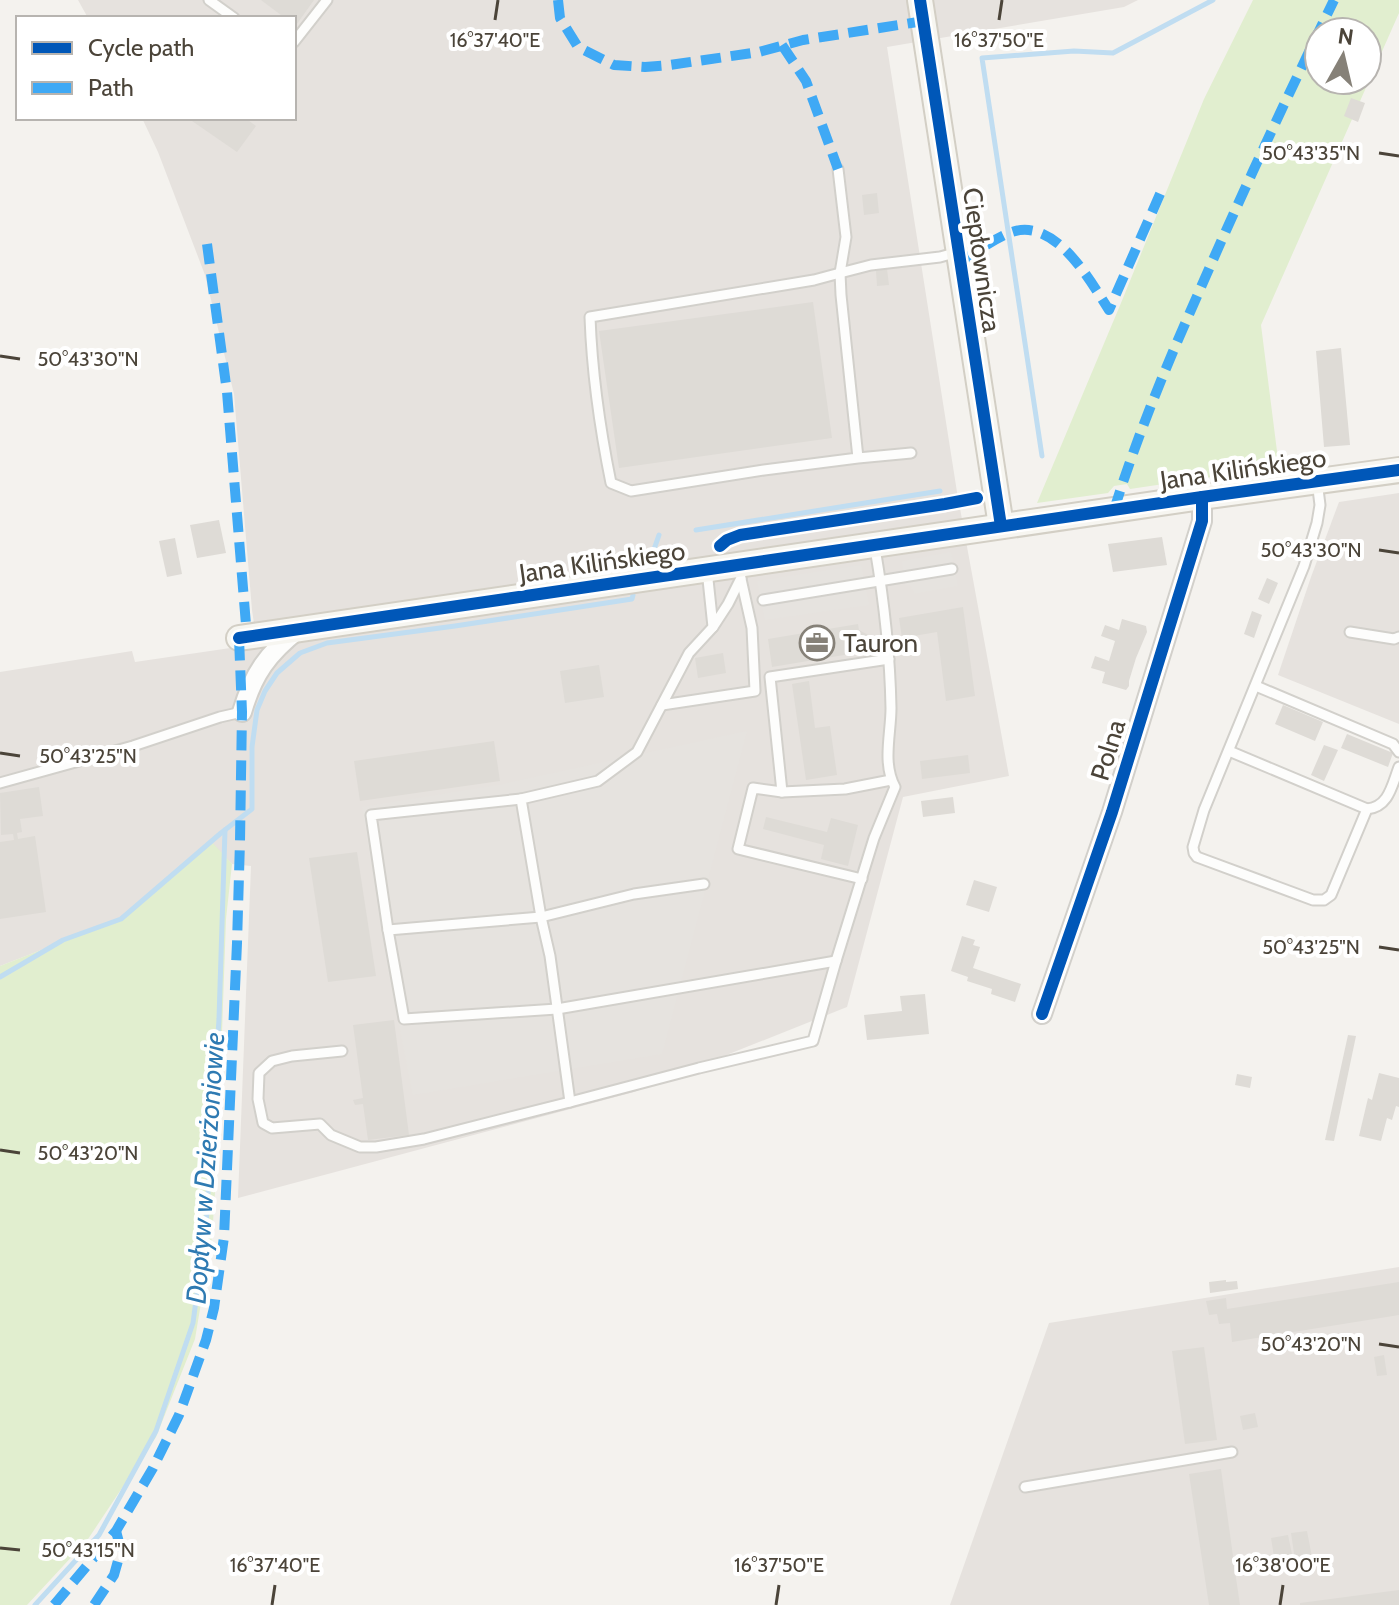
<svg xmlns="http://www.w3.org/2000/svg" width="1399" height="1605" font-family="Cabin,sans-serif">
<rect width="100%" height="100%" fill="#f4f2ee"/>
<g fill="#e6e2de">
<path d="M78 0H1138L1124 7 887 47 957 492 1009 776 903 797 847 1007 634 1092 238 1198 251 866 232 864 210 842 121 919 0 966V672L132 651 135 662 257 644 252 610 234 394 205 275 158 152 142 118H294V18H88Z"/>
<path d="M1399 493V724L1278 675 1311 577 1339 502Z"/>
<path d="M1399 1267V1605H950L1049 1323Z"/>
</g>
<g fill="#e1eecf" fill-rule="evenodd">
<path d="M1253 0H1399V13L1261 325 1279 467 1130 489 1127 484 1114 486 1108 493 1037 503 1121 303 1204 99ZM1319 32H1367V80H1319Z"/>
<path d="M211 841 232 864 226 919 218 1147 212 1237 195 1339 156 1437 88 1539 27 1605H0V966L121 919Z"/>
</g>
<g fill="#e6e3df">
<path d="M951 552 958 586 914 594 910 585H905L902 561Z"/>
<path d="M861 565 869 605 765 620 757 581Z"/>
<path d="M747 731 662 1054 413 1095 386 960 362 807 498 785Z"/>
</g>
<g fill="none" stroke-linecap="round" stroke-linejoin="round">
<g stroke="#c0ddf1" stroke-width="5">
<path d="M1042 456 982 58 1074 51 1113 53 1213 0"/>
<path d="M696 530 940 491"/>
<path d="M652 555 659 535"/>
<path d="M0 977 63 940 121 919 221 833 252 809V747L257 710 265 691 277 673 300 653 327 643 455 626 632 599 633 595"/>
<path d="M35 1605 99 1535 156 1431 193 1323 206 1225 219 1019 225 830"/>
</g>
</g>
<g fill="#dedbd6">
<path d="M261 0H314L294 28V18H285Z"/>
<path d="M1351 98 1365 103 1358 122 1344 116Z"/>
<path d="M194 118H245L256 126 237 152 192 121Z"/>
<path d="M877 193 879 213 864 215 862 195Z"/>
<path d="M887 269 889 285 877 286 876 271Z"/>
<path d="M813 302 832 438 619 468 599 331Z"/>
<path d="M1341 348 1350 445 1324 447 1316 351Z"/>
<path d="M219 520 226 553 197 558 190 525Z"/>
<path d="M1162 537 1167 565 1113 572 1108 544Z"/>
<path d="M175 538 182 574 167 577 159 541Z"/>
<path d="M1267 578 1278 583 1269 604 1258 599Z"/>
<path d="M963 607 975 696 946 701 937 632 902 638 899 618Z"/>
<path d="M1252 611 1262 615 1254 638 1244 634Z"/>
<path d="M1122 619 1146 626 1147 632 1136 658 1129 681V686L1126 690 1102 683 1105 672 1091 668 1095 656 1109 661 1115 641 1101 636 1105 625 1119 630Z"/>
<path d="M858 624 859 630 870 636 861 647 862 652 772 667 768 639Z"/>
<path d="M723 653 726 673 698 678 695 658Z"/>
<path d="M599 665 604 697 565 703 560 671Z"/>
<path d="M809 681 815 728 830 726 837 775 806 780 792 684Z"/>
<path d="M1283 705 1323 722 1315 741 1275 724Z"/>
<path d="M1347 734 1393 753 1388 767 1341 748Z"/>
<path d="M494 741 500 781 360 801 354 761Z"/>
<path d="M1324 745 1338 750 1324 781 1311 775Z"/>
<path d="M968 755 970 773 922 779 920 761Z"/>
<path d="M39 787 43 816 20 819 22 832 17 833 18 839 35 836 46 912 0 919V842L14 840 13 834 1 835 0 793Z"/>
<path d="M953 797 955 813 923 817 921 801Z"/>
<path d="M766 817 827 832 831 818 858 825 848 866 821 859 824 845 763 829Z"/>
<path d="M357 852 376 976 328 982 309 858Z"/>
<path d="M974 880 997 887 989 912 966 905Z"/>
<path d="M962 936 975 940 973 945 980 947 973 968 1021 984 1015 1002 991 994 992 989 967 981 968 977 951 971Z"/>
<path d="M925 994 929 1034 867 1040 864 1015 902 1011 900 996Z"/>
<path d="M394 1020 409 1135 368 1140 363 1104 355 1105 353 1100 363 1098 353 1025Z"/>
<path d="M1348 1035 1356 1036 1334 1141 1325 1140Z"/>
<path d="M1379 1073 1399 1078V1107L1396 1106 1392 1120 1387 1118 1381 1141 1359 1136 1368 1098 1372 1100Z"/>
<path d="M1237 1074 1252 1077 1250 1088 1235 1085Z"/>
<path d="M1226 1280V1282L1237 1281 1238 1289 1210 1293 1209 1282Z"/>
<path d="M1399 1282V1315L1232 1342 1230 1323 1219 1324 1217 1314 1209 1315 1206 1301 1226 1298 1227 1309Z"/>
<path d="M1204 1347 1217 1440 1185 1444 1172 1351Z"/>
<path d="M1384 1355 1387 1375 1377 1376 1374 1357Z"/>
<path d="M1255 1413 1258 1427 1243 1430 1240 1416Z"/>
<path d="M1221 1469 1236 1578 1240 1605H1209L1189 1474Z"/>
<path d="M1307 1531 1312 1557 1295 1560 1291 1533Z"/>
<path d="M1288 1535 1293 1559 1275 1563 1271 1538Z"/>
<path d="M1399 1590V1605H1300V1603Z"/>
</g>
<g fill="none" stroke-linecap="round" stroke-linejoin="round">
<g stroke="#d2d0cb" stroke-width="13">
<g id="lane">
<path d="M209 0 234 18"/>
<path d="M294 42 327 0"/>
<path d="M838 169 846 237 840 273 871 265 940 257 958 252"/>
<path d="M858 458 764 470 631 491 611 483C600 429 592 373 590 317L814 280 840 273 841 295 858 458 911 453"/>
<path d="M1317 481 1320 505 1317 523 1304 566 1204 810 1193 847 1194 853 1197 857 1313 900H1324L1331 895 1367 809C1389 807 1392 785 1399 767"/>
<path d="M763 600 952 569"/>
<path d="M713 627 728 604 741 578"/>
<path d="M1350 632 1394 639 1399 637"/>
<path d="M889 659 770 677 782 792 845 789 891 780"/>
<path d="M1256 686 1393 744 1399 752"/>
<path d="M662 705 755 691 752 628 741 579"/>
<path d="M1229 751 1367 809"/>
<path d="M0 783 133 746 220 717 242 712"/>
<path d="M782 792 753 788 738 849 862 879"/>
<path d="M521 799 371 815 388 930 404 1019 557 1009 836 961 813 1041 699 1068 570 1102"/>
<path d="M388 930 541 917 634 894 704 884"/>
<path d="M836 961 874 838 895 787C882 763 891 734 891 708 890 654 884 601 875 548"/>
<path d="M342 1051 292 1056 272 1061 259 1073 258 1099 263 1123 272 1128 320 1124 331 1135 360 1147H376L424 1139 570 1102 550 956 541 917 521 799 598 781 637 752 689 653 713 627 707 570"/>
<path d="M1025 1487 1232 1452"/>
</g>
</g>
<g stroke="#d2d0cb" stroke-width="22">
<g id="street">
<path d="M242 712C253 674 268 653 299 629"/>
<path d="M1042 1014 1112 812 1202 521V497"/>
</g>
</g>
<g stroke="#d3cfc5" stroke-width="28">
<g id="secondary">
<path d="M920 0 1001 526"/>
<path d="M239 638 1202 497 1399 470"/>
</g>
</g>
<use href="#lane" stroke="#fdfdfc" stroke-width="9"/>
<use href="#street" stroke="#fdfdfc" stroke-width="18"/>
<use href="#secondary" stroke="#f7f6f1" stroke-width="24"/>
<g stroke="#3fa9f5" stroke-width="10" stroke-dasharray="20 10" stroke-linecap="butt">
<path d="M558 0 560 18 578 47 614 65 645 67 670 65 759 52 803 40 924 21"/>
<path d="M782 45 806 81 838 169"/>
<path d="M207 244 227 392 247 637"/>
<path d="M961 262C976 252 992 240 1009 233 1054 215 1089 279 1109 310L1164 185"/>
<path d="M1114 510C1137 436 1167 364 1198 294 1241 195 1287 97 1334 0"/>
<path d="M54 1605 116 1531 153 1468 179 1415 206 1340 214 1308 224 1237 237 943 240 841 242 712 239 638"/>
<path d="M94 1605 114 1575 121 1550 116 1531"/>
</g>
<g stroke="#fff" stroke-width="17">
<g id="cycleway">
<path d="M920 0 1001 526"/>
<path d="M720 546 727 540 740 535 945 504 977 498"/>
<path d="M239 638 1202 497 1399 470"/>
<path d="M1042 1014 1112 812 1202 521V497"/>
</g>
</g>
<use href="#cycleway" stroke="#0057b8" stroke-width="12"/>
</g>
<path fill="none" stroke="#4b4439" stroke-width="3" d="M495 20 498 0M999 20 1002 0M1379 153 1399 156M0 356 20 359M1379 550 1399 553M0 753 20 756M1379 947 1399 950M0 1150 20 1153M1379 1344 1399 1347M0 1548 20 1550M272 1605 275 1585M776 1605 779 1585M1280 1605 1283 1585"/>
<defs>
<g id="office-ring" transform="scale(1.8)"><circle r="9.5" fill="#fff" stroke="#868178" stroke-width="1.5"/><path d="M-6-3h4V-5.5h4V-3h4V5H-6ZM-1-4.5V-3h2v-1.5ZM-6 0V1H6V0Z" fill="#868178"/></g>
</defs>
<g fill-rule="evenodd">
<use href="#office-ring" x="817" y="643"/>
</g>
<g text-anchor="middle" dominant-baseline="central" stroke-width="8" stroke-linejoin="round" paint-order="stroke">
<g font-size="26" fill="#4b4439" stroke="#fff">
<text transform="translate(982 260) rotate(82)">Ciepłownicza</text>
<text transform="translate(1243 469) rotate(-8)">Jana Kilińskiego</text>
<text transform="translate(602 562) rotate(-8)">Jana Kilińskiego</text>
<text transform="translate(1108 750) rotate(-73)">Polna</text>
</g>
<g font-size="26" fill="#4b4439" stroke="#fff" text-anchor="start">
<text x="843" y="643">Tauron</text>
</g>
<g font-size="28" font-style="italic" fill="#2e7ab2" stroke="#fff">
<text transform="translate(205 1168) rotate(-86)">Dopływ w Dzierżoniowie</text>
</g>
</g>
<g font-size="20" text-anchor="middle" fill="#4b4439" stroke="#fff" stroke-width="8" stroke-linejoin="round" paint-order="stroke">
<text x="495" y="47">16°37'40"E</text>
<text x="999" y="47">16°37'50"E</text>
<text x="1311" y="160">50°43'35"N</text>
<text x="88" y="366">50°43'30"N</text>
<text x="1311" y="557">50°43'30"N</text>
<text x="88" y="763">50°43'25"N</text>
<text x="1311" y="954">50°43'25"N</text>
<text x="88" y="1160">50°43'20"N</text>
<text x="1311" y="1351">50°43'20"N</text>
<text x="88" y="1557">50°43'15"N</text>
<text x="275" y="1572">16°37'40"E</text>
<text x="779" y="1572">16°37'50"E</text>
<text x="1283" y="1572">16°38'00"E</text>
</g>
<rect x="16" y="16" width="280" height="104" fill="#ffffff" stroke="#b7b4b0" stroke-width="2"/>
<rect x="32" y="42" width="40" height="12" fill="#0057b8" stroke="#b7b4b0" stroke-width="2"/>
<text x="88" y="56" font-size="24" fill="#4b4439">Cycle path</text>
<rect x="32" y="82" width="40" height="12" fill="#3fa9f5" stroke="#b7b4b0" stroke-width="2"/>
<text x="88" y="96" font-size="24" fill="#4b4439">Path</text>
<g transform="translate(1343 56) rotate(8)"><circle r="38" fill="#ffffff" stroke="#b7b4b0" stroke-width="2"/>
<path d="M0-6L14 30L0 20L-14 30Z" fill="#868178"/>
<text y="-12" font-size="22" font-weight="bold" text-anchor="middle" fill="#4b4439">N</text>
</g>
</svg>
